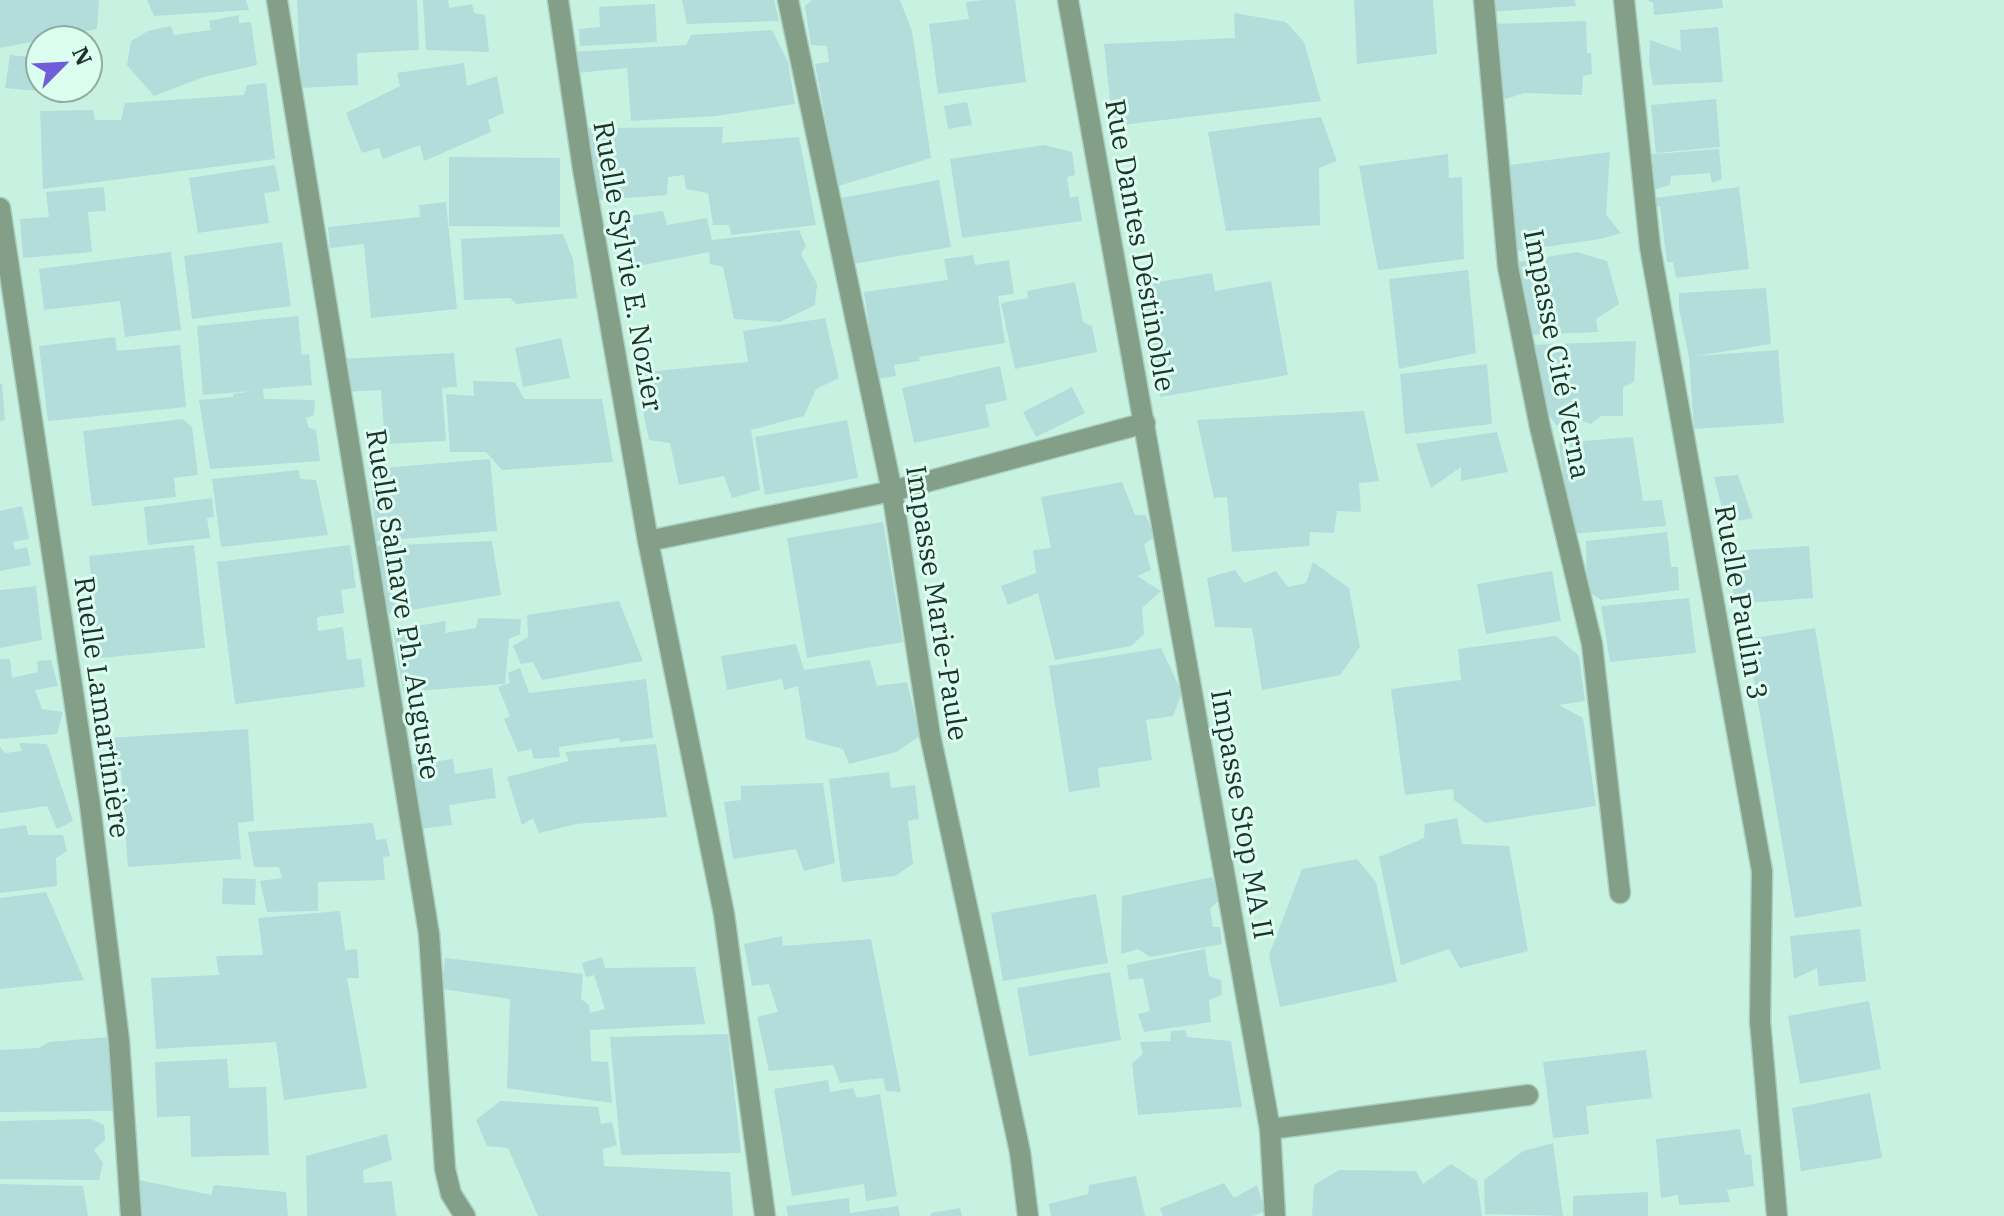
<svg xmlns="http://www.w3.org/2000/svg" width="2004" height="1216" font-family="'IBM Plex Serif',serif">
<rect width="100%" height="100%" fill="#c7f2e2"/>
<g fill="#b2dddb">
<path d="M0 0H99L97 29 0 48Z"/>
<path d="M147 0H246L249 10 154 16Z"/>
<path d="M297 0H417L419 50 357 53 358 85 301 88Z"/>
<path d="M423 0H448L449 8 472 4 474 13 485 15 489 52 426 50Z"/>
<path d="M682 0H774L779 21 687 24Z"/>
<path d="M812 0H900L912 31 931 158 838 186 815 64 829 62 827 46 811 45 805 6Z"/>
<path d="M984 0H1015L1026 82 938 94 929 24 969 19 966 2Z"/>
<path d="M1354 0H1433L1437 54 1357 64Z"/>
<path d="M1488 0H1575L1576 6 1489 12Z"/>
<path d="M1647 0H1722L1723 8 1654 15 1653 3Z"/>
<path d="M655 4 657 42 580 46 579 29 600 27 599 7Z"/>
<path d="M1234 13 1286 22 1304 42 1321 101 1113 126 1104 44 1235 38Z"/>
<path d="M239 15V23L251 22 257 65 204 77 154 96 127 65 131 41 148 31 171 26 174 35 211 30 209 21Z"/>
<path d="M1586 21 1587 53H1591L1592 74 1583 76 1582 95 1524 93 1506 99 1495 90 1491 24Z"/>
<path d="M1718 27 1723 82 1653 85 1649 63 1650 40 1681 51 1680 30Z"/>
<path d="M772 30 788 62 795 104 716 116 631 121 627 68 577 73 573 52 686 45 691 35Z"/>
<path d="M10 55 40 58V88H73L72 94 5 88Z"/>
<path d="M464 63 467 86 497 76 504 113 488 120 491 132 424 161 420 145 383 159 379 148 362 153 346 113 400 86 397 73Z"/>
<path d="M266 83 275 159 43 189 40 111 93 110 95 120H121L125 103 244 95 247 85Z"/>
<path d="M1716 99 1720 147 1656 153 1651 105Z"/>
<path d="M967 102 972 125 948 129 944 106Z"/>
<path d="M1321 117 1337 161 1319 168 1320 225 1226 231 1208 132Z"/>
<path d="M723 127 722 143 799 137 816 225 731 235 729 225H713L708 193 686 189 684 175 668 177 667 195 599 200 587 128Z"/>
<path d="M1044 145 1072 152 1075 175 1067 177 1070 198 1078 196 1082 221 962 238 950 159Z"/>
<path d="M1719 149 1722 179 1712 183 1710 173 1671 176 1670 185 1646 192 1641 155Z"/>
<path d="M1610 152 1606 215 1621 233 1600 239 1511 252 1502 166Z"/>
<path d="M1448 154 1449 178 1462 177 1464 259 1378 270 1359 166Z"/>
<path d="M449 157 560 158V227L449 226Z"/>
<path d="M275 165 280 191 264 193 269 223 198 233 189 178Z"/>
<path d="M939 180 951 247 847 265 835 199Z"/>
<path d="M104 187 106 211 88 212 92 252 23 258 20 219 49 217 46 192Z"/>
<path d="M1739 187 1749 269 1676 278 1673 262H1667L1660 206 1656 207 1655 211 1648 199Z"/>
<path d="M446 202 457 309 371 318 364 244 330 248 328 227 420 217 419 205Z"/>
<path d="M663 211 667 225 707 218 712 240 799 230 806 246 801 254 817 284 815 305 780 322 734 319 723 267 710 264 709 252 628 268 616 218Z"/>
<path d="M563 234 573 259 577 298 517 304 510 298 464 300 461 239Z"/>
<path d="M282 242 291 306 192 319 184 256Z"/>
<path d="M171 252 181 330 125 337 120 301 44 310 39 269Z"/>
<path d="M1577 252 1607 261 1619 304 1596 319 1598 332 1526 335 1517 262Z"/>
<path d="M973 255 975 265 1009 260 1014 294 998 296 1005 343 919 357 920 361 894 365 896 376 877 379 864 292 948 280 944 259Z"/>
<path d="M1468 270 1476 353 1399 369 1389 279Z"/>
<path d="M1212 273 1215 291 1271 281 1288 375 1160 397 1141 285Z"/>
<path d="M1075 282 1083 322 1092 326 1097 352 1015 369 1001 303 1028 298 1027 291Z"/>
<path d="M1766 288 1771 344 1696 356 1778 350 1784 423 1694 429 1689 357 1679 309V293Z"/>
<path d="M298 316 302 355 309 354 312 385 263 389 264 399 315 400 314 415 306 418 309 428 316 430 320 461 210 469 199 400 233 397V394L253 391 203 395 197 326Z"/>
<path d="M825 318 839 378 816 389 804 416 751 430 760 490 732 498 724 476 679 485 670 443 649 440 635 373 748 362 743 331Z"/>
<path d="M115 337 117 351 180 345 186 407 48 421 39 346Z"/>
<path d="M561 338 570 378 523 387 515 348Z"/>
<path d="M1636 341 1634 382 1623 387V416H1601L1591 424 1582 421 1556 425 1541 403 1530 345Z"/>
<path d="M454 353 457 387 442 388 446 441 385 444 381 390 344 392 341 359Z"/>
<path d="M1487 364 1492 424 1405 434 1400 374Z"/>
<path d="M1000 366 1007 400 985 405 990 427 914 443 902 388Z"/>
<path d="M473 381 515 382 524 399H602L613 462 502 470 486 452H450L446 394 474 396Z"/>
<path d="M0 384H2L5 420 0 421Z"/>
<path d="M1072 387 1085 413 1036 437 1023 412Z"/>
<path d="M1364 411 1379 481 1359 483 1361 512 1337 511 1334 533 1310 532 1309 546 1232 552 1227 497 1214 498 1197 420Z"/>
<path d="M183 419 192 427 198 475 174 478 176 497 92 506 83 431Z"/>
<path d="M847 420 858 478 765 495 755 437Z"/>
<path d="M1497 432 1508 472 1461 481V467L1431 488 1416 444Z"/>
<path d="M1633 437 1643 501 1662 500 1666 526 1571 534 1559 443Z"/>
<path d="M490 459 497 531 376 541 370 469Z"/>
<path d="M299 470 300 479 316 480 328 535 221 547 212 479Z"/>
<path d="M1738 475 1753 518 1726 523 1714 477Z"/>
<path d="M1122 482 1135 515H1146L1154 537 1144 545 1151 570 1137 576 1161 591 1142 608 1144 634 1131 646 1055 660 1038 593 1008 605 1001 586 1036 573 1033 550 1051 548 1041 497Z"/>
<path d="M212 498 214 517 207 518 210 538 148 545 144 507Z"/>
<path d="M22 506 29 539 13 542 15 550 27 547 31 565 0 571V511Z"/>
<path d="M883 522 903 642 807 658 787 538Z"/>
<path d="M1667 532 1671 567H1678L1679 590 1601 600 1587 591 1586 541Z"/>
<path d="M492 541 501 595 381 615 372 546Z"/>
<path d="M194 545 205 648 99 658 89 556Z"/>
<path d="M350 545 356 588 341 590 344 613 317 617 318 631 343 627 347 660 361 658 365 687 235 704 217 562Z"/>
<path d="M1809 546 1813 598 1734 604 1730 551Z"/>
<path d="M1313 562 1349 588 1360 647 1340 675 1262 690 1252 628 1215 627 1207 578 1235 570 1244 583 1276 571 1288 587 1306 583Z"/>
<path d="M1552 571 1561 621 1486 634 1477 584Z"/>
<path d="M36 586 42 640 0 648V590Z"/>
<path d="M1689 598 1696 653 1610 662 1601 606Z"/>
<path d="M619 601 643 661 542 680 533 662 521 664 513 646 528 637 527 615Z"/>
<path d="M478 618 521 619 520 634 509 639 505 684 403 692 393 630 446 621 445 633 476 628Z"/>
<path d="M1815 628 1862 906 1795 918 1747 639Z"/>
<path d="M1556 636 1579 656 1585 701 1559 705 1583 718 1596 806 1485 823 1454 800 1453 789 1405 795 1391 689 1461 680 1458 649Z"/>
<path d="M796 644 804 670 870 660 877 686 907 682 920 736 896 752 849 764 843 749 806 739 798 686 784 690 782 679 727 690 721 656Z"/>
<path d="M1161 648 1182 693 1173 716 1146 720 1152 760 1098 768 1100 787 1069 792 1049 666Z"/>
<path d="M0 659H10L12 678 38 672 37 661 51 660 58 686 35 690 42 709 63 712 57 734 0 739Z"/>
<path d="M520 668 529 693 646 679 653 738 620 742 619 738 559 747 560 757 534 759 531 749 518 752 504 719 510 716 498 687 510 683 508 673Z"/>
<path d="M248 729 254 821 238 823 241 859 128 867 121 770 109 771 107 738Z"/>
<path d="M19 743 47 744 73 821 57 829 47 806 0 813V747L5 753 22 751Z"/>
<path d="M656 744 667 817 576 824 539 833 533 818 522 825 507 777 569 761 565 752Z"/>
<path d="M453 759 455 774 492 768 496 798 449 805 452 825 418 829 408 765Z"/>
<path d="M889 772 891 788 915 785 919 819 908 821 913 864 895 876 842 882 829 779Z"/>
<path d="M823 783 835 863 804 871 796 849 733 859 724 802 741 800V786Z"/>
<path d="M1457 818 1462 844 1509 846 1528 951 1460 968 1449 949 1401 965 1379 857 1424 838 1425 824Z"/>
<path d="M373 823 376 840 386 839 390 856 383 857 385 880 318 882V911L267 912 260 881 282 878 279 867H254L248 832Z"/>
<path d="M26 825 28 835H63L67 851 56 858 57 886 0 893V829Z"/>
<path d="M1357 859 1376 882 1397 982 1280 1007 1269 955 1302 869Z"/>
<path d="M1212 877 1219 900 1210 909 1213 927H1220L1222 944 1150 957 1138 949 1121 954 1122 896Z"/>
<path d="M223 878 256 879 255 905 222 904Z"/>
<path d="M46 892 84 980 0 989V898Z"/>
<path d="M1096 894 1108 963 1003 981 991 913Z"/>
<path d="M340 911 345 950 357 949 359 978H347L367 1088 284 1100 276 1042 156 1049 151 978 219 975 216 956 263 955 258 918Z"/>
<path d="M1860 929 1866 981 1819 986 1817 968 1794 979 1790 936Z"/>
<path d="M782 936 783 946 871 939 901 1092 886 1091 883 1078 840 1083 833 1065 769 1071 757 1017 778 1012 769 984 752 986 744 944Z"/>
<path d="M1205 949 1209 976 1221 980 1222 995 1209 1000 1211 1022 1144 1032 1138 1014 1150 1011 1143 978 1129 980 1127 965Z"/>
<path d="M602 957 605 968 695 967 705 1024 590 1030 591 1061 608 1062 612 1103 507 1088 510 999 442 989 445 958 583 974 581 999 589 1005 590 1013 605 1009 594 975 586 977 582 963Z"/>
<path d="M1110 972 1121 1040 1029 1056 1017 988Z"/>
<path d="M1869 1001 1881 1069 1800 1084 1788 1016Z"/>
<path d="M1185 1030 1187 1037 1231 1041 1242 1107 1138 1115 1132 1063 1143 1054 1140 1042 1170 1041 1171 1031Z"/>
<path d="M728 1034 741 1153 621 1155 610 1037Z"/>
<path d="M109 1037 113 1111 0 1112V1050L39 1048 49 1042Z"/>
<path d="M1646 1050 1652 1098 1586 1106 1589 1134 1553 1138 1543 1062Z"/>
<path d="M227 1059 229 1088 266 1087 269 1155 191 1157 190 1116 157 1117 155 1062Z"/>
<path d="M828 1080 830 1092 853 1088 857 1098 880 1094 897 1196 866 1201 864 1184 792 1196 774 1089Z"/>
<path d="M1870 1093 1882 1158 1801 1171 1792 1108Z"/>
<path d="M500 1101 598 1107 601 1124 612 1122 617 1145 603 1149 604 1166 730 1172 733 1216H538L508 1148 487 1146 476 1120Z"/>
<path d="M91 1119 104 1125 105 1140 94 1150 103 1163 99 1180 0 1179V1121Z"/>
<path d="M1740 1129 1745 1155 1751 1154 1754 1186 1727 1190 1730 1202 1679 1205 1678 1195 1661 1198 1656 1139Z"/>
<path d="M387 1134 392 1160 363 1170 364 1183 392 1181 396 1216H307L306 1156Z"/>
<path d="M1553 1143 1563 1216 1485 1214 1484 1180 1523 1151Z"/>
<path d="M1451 1164 1477 1181 1482 1216H1312L1314 1185 1339 1170 1416 1171 1423 1184Z"/>
<path d="M1136 1176 1145 1216H1051L1049 1204 1088 1194 1089 1185Z"/>
<path d="M134 1179 211 1195 214 1185 286 1192 288 1216H136Z"/>
<path d="M1224 1183 1234 1198 1257 1185 1265 1211 1253 1216H1163L1160 1208Z"/>
<path d="M0 1184 83 1186 88 1216H0Z"/>
<path d="M1648 1192V1216H1573V1196Z"/>
<path d="M849 1198 850 1213 898 1206 900 1216H788L786 1206Z"/>
<path d="M960 1208 962 1216H931V1213Z"/>
</g>
<g fill="none" stroke-linecap="round" stroke-linejoin="round">
<g stroke="#a9cfc1" stroke-width="23">
<g id="minor">
<path d="M277 0 429 934 445 1169 451 1194 465 1216"/>
<path d="M558 0 583 169 648 541 724 914 765 1216"/>
<path d="M788 0 892 491 930 735 1020 1152 1028 1216"/>
<path d="M1068 0 1270 1129 1275 1216"/>
<path d="M1484 0 1508 267 1540 427 1592 644 1620 893"/>
<path d="M1624 0 1650 247 1762 871 1760 1021 1777 1216"/>
<path d="M0 208 90 805 119 1040 131 1216"/>
<path d="M648 541 892 491 1145 423"/>
<path d="M1270 1129 1528 1095"/>
</g>
</g>
<use href="#minor" stroke="#849f87" stroke-width="20"/>
</g>
<g text-anchor="middle" dominant-baseline="central" stroke-width="6" stroke-linejoin="round" paint-order="stroke">
<g font-size="28" fill="#21322c" stroke="#dbfef1">
<text transform="translate(1141 245) rotate(80)">Rue Dantes Déstinoble</text>
<text transform="translate(629 266) rotate(80)">Ruelle Sylvie E. Nozier</text>
<text transform="translate(1558 354) rotate(79)">Impasse Cité Verna</text>
<text transform="translate(1742 602) rotate(80)">Ruelle Paulin 3</text>
<text transform="translate(938 603) rotate(81)">Impasse Marie-Paule</text>
<text transform="translate(404 604) rotate(81)">Ruelle Salnave Ph. Auguste</text>
<text transform="translate(103 707) rotate(82)">Ruelle Lamartinière</text>
<text transform="translate(1243 814) rotate(80)">Impasse Stop MA II</text>
</g>
</g>
<g transform="translate(64 64) rotate(66)"><circle r="38" fill="#dbfef1" stroke="#91aca2" stroke-width="2"/>
<path d="M0-6L14 30L0 20L-14 30Z" fill="#705dd7"/>
<text y="-12" font-size="22" font-weight="bold" text-anchor="middle" fill="#21322c">N</text>
</g>
</svg>
